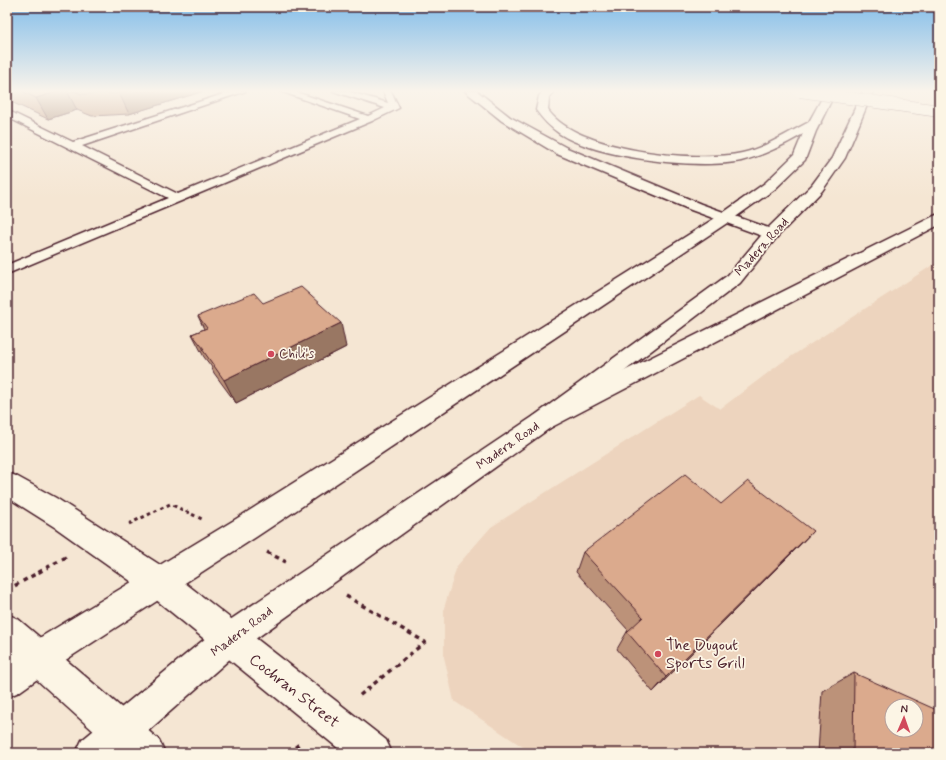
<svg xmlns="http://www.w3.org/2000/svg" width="946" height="760" font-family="Mynerve,sans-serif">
<rect width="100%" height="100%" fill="#f5e6d3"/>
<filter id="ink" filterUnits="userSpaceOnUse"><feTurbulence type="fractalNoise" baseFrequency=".025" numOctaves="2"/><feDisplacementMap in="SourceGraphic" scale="8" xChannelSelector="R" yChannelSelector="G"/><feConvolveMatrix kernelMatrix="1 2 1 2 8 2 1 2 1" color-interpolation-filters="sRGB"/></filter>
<g filter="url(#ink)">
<path fill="#edd4be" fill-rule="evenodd" d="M939 261V753H532L454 701 444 657V608L457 566 491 527 699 395 720 409 781 363ZM892 706H916V730H892Z"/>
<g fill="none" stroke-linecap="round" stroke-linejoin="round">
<g stroke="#4a1f2b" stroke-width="3">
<path id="service" d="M233 91H246L82 146 178 194 360 119 280 91H293L368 116 385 108 333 91H347L388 103 383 91H391L399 108 372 121 7 274V265L168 198 7 117V110L73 142Z"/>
</g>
<g stroke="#4a1f2b" stroke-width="3">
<g id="tertiary">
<path d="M7 473 16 476 56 498 171 572 175 583 171 594 160 598 149 594 56 528 7 497Z"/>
<path d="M7 614 18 619 50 646 55 658 50 670 38 675 26 670 7 652Z"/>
</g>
</g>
<g stroke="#4a1f2b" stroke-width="3">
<g id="secondary">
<path d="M160 568 171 572 386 740 392 753H344L149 594 145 583 149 572Z"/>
<path d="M38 641 50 646 159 740 165 753H118L26 670 21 658 26 646Z"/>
</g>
</g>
<g stroke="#4a1f2b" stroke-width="3">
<g id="primary">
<path d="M826 91H836L816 131 805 160 775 189 730 221 256 537 50 670 19 692 7 697V660L26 646 236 519 720 215 765 183 794 155 804 131Z"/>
<path d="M863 91H873L845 158 822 191 777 237 740 283 550 428 240 650 123 753H76L82 740 218 628 534 416 728 275 765 231 812 185 832 158Z"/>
</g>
</g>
<g stroke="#4a1f2b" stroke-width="3">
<g id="motorway">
<path d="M465 91H477L510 117 567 148 701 204 777 231 779 234 777 237 771 239 765 237 691 210 557 154 502 121Z"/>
<path d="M543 91H554L549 97 548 110C576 151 696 163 742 153 767 147 789 132 811 121H819L821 123 819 125C794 139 770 154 741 161 698 170 598 158 560 134 550 127 543 120 536 110L539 96Z"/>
<path d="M939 214V225L550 428 542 431 534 428 530 422 534 416 934 216Z"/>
</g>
</g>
<path stroke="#4a1f2b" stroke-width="3" stroke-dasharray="3.5 3.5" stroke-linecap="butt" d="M129 524 170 504 202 519"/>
<g stroke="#4a1f2b" stroke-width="3.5" stroke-dasharray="4.5 4.5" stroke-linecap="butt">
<path d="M267 552 286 562"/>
<path d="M7 590 66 557"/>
<path d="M346 596 425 642 359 696"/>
<path d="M288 753 302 742"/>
</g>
<use href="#service" fill="#fcf5e5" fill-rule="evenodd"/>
<use href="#tertiary" fill="#fcf5e5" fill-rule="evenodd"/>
<use href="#secondary" fill="#fcf5e5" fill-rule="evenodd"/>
<use href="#primary" fill="#fcf5e5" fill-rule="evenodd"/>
<use href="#motorway" fill="#fcf5e5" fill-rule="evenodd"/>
<g stroke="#4a1f2b" stroke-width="13" stroke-linecap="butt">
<path id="motorway-bridge" d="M800 91 939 111"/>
</g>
<use href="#motorway-bridge" stroke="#fcf5e5" stroke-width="12"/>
</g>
<g fill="#bc9279" stroke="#4a1f2b">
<path d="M7 91H204L129 114 92 116 77 110 48 119 7 100Z"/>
<path d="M198 316 346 347 236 403 214 373 211 366 204 357 192 334 204 329Z"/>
<path d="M721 504 813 531 793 552 653 692 617 649 628 630 576 572 583 552Z"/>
<path d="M854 673 939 753H818L822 691Z"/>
</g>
<g fill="#997763" stroke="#4a1f2b">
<path d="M59 91H67L77 110 48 119 36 98Z"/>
<path d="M126 91H204L129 114 119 93Z"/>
<path d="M341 323 346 347 236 403 224 380Z"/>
<path d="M813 531 793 552 653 692 666 677Z"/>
</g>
<g fill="#dbaa8d" stroke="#4a1f2b" fill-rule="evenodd">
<path d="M22 91H59L36 98Z"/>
<path d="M72 91H126L119 93 82 94Z"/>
<path d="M301 287 341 323 224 380 202 349H204L192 334 207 328 198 316 254 293 263 303Z"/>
<path d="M685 474 721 504 748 481 813 531 666 677 627 632 643 617 583 552Z"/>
<path d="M854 673 939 711V753H853ZM892 706H916V730H892Z"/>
</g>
</g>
<linearGradient id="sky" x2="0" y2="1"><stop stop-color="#84beea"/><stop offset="0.46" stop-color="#faf4eb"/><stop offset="1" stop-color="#faf4eb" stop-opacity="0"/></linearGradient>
<rect width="946" height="198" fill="url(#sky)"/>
<g fill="#d1495b" stroke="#fcf5e5" stroke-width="1.5">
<circle cx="271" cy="354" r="4"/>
<circle cx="658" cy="654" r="4"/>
</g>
<g text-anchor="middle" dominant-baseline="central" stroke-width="3.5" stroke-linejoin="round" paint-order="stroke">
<g font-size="13" fill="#4a1f2b" stroke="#fcf5e5">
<text transform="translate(762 247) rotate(-48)">Madera Road</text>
<text transform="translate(508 446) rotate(-35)">Madera Road</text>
<text transform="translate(242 632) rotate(-37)">Madera Road</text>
</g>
<g font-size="13" fill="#4a1f2b" stroke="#fcf5e5" text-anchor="start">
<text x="279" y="354">Chili's</text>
</g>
<g font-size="16" fill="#4a1f2b" stroke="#fcf5e5" text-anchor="start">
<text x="666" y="645">The Dugout<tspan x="666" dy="18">Sports Grill</tspan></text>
</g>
<g font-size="16" fill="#4a1f2b" stroke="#fcf5e5">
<text transform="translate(294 691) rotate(38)">Cochran Street</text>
</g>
</g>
<rect width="946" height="760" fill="none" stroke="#fcf5e5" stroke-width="24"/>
<rect x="12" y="12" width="922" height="736" fill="none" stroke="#4a1f2b" stroke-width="1.5" filter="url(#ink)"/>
<g transform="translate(904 718) rotate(2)"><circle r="19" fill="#fcf5e5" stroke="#b59f9b"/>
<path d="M0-3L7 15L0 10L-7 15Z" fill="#d1495b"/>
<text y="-6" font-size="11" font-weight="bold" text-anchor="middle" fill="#4a1f2b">N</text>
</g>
</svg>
